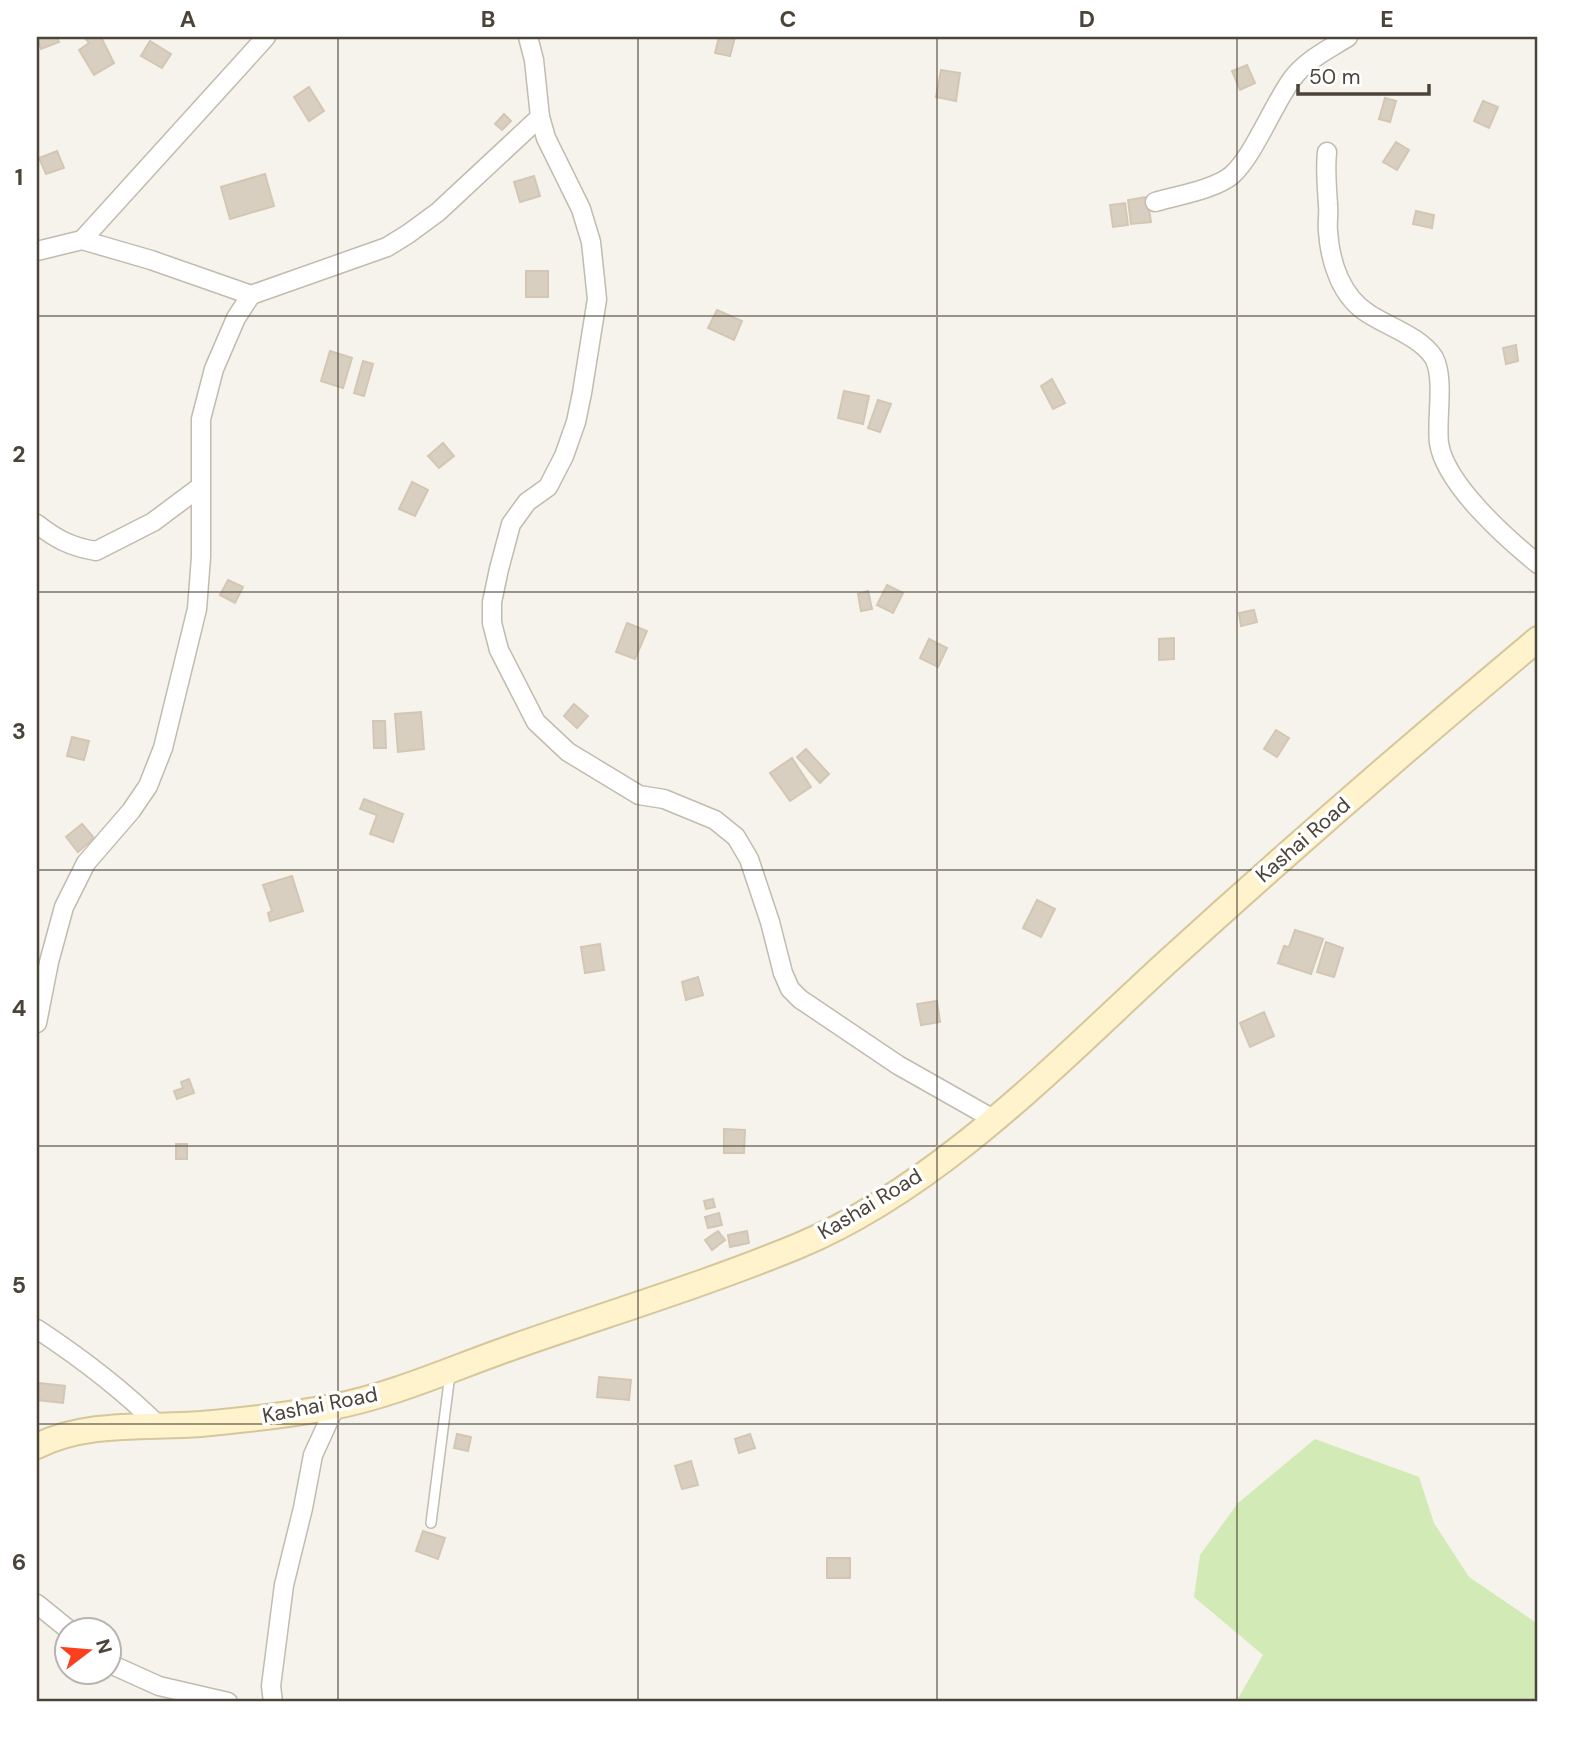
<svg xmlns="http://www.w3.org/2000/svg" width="1575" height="1739" font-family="'DM Sans',sans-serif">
<rect width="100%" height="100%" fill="#f6f3ec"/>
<path fill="#d2eab5" d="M1315 1439 1419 1477 1434 1523 1469 1577 1538 1624V1702H1236L1263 1655 1194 1597 1200 1555 1238 1503Z"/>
<g fill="#d8cfc1" stroke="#d3c7b4" stroke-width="2">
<path d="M37 37H57L59 42 41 49Z"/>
<path d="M87 37H101L114 63 94 75 79 50 89 43 85 38Z"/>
<path d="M719 37H735L730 56 715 53Z"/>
<path d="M150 41 171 54 162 68 141 56Z"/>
<path d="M1247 65 1255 83 1240 90 1232 71Z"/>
<path d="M941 70 960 73 956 101 936 97Z"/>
<path d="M309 87 324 111 309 121 294 97Z"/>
<path d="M1385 98 1396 101 1390 122 1379 119Z"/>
<path d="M1483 101 1498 107 1489 128 1474 121Z"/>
<path d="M504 114 511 121 502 130 495 124Z"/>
<path d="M1396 142 1409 150 1397 170 1383 162Z"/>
<path d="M57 151 64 168 46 174 39 158Z"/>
<path d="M265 174 274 206 230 219 221 187Z"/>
<path d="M534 176 540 196 520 202 514 182Z"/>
<path d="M1147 197 1151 222 1131 224 1128 200Z"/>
<path d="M1125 203 1128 225 1113 227 1110 205Z"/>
<path d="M1416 211 1434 215 1432 228 1413 224Z"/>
<rect x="526" y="271" width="22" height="26"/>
<path d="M717 310 742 321 734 340 708 328Z"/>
<path d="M1516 345 1518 361 1506 364 1503 348Z"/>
<path d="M330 351 352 358 343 388 321 381Z"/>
<path d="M363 361 373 364 364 396 354 393Z"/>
<path d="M1052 379 1065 403 1053 409 1041 386Z"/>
<path d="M844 391 869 396 863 424 838 418Z"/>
<path d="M878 400 891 404 880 432 868 428Z"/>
<path d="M443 443 454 456 439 468 428 456Z"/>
<path d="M412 482 428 490 415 516 399 509Z"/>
<path d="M228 580 243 587 235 603 220 595Z"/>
<path d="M887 585 903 593 893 613 877 605Z"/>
<path d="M868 591 872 609 861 611 858 594Z"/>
<path d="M1254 610 1257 622 1241 626 1239 613Z"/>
<path d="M627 623 647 631 635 659 616 652Z"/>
<path d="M1174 638V659L1159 660V639Z"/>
<path d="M929 639 947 648 938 667 920 658Z"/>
<path d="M574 704 588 716 577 728 564 716Z"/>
<path d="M421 712 424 749 398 752 395 714Z"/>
<path d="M373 721H385L386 748H374Z"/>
<path d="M1276 730 1289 738 1277 757 1264 749Z"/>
<path d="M72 737 89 741 84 760 67 756Z"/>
<path d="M806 749 829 774 820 783 797 757Z"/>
<path d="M792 758 811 787 790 801 770 773Z"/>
<path d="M364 799 403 814 393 842 370 834 377 815 360 809Z"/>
<path d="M82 824 94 838 78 852 66 837Z"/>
<path d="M292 876 303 911 270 921 268 913 272 911 263 885Z"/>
<path d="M1037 900 1055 909 1041 937 1023 928Z"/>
<path d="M1295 930 1323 939 1311 974 1278 963 1284 946 1289 947Z"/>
<path d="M1326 942 1343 948 1334 977 1317 972Z"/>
<path d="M600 944 604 970 585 973 581 947Z"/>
<path d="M698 977 703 995 686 1000 682 982Z"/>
<path d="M937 1001 940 1022 921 1025 917 1004Z"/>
<path d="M1264 1012 1274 1036 1250 1047 1240 1023Z"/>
<path d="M189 1079 194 1093 177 1099 174 1091 183 1088 181 1082Z"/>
<path d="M724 1129 745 1130 744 1153H724Z"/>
<rect x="176" y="1144" width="11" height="15"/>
<path d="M713 1199 715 1207 706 1209 704 1201Z"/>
<path d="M719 1213 722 1225 708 1228 705 1217Z"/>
<path d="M718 1231 725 1240 712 1250 705 1240Z"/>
<path d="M747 1231 749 1243 730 1247 728 1235Z"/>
<path d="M599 1377 631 1380 629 1400 597 1397Z"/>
<path d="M39 1383 65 1386 63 1403 37 1400Z"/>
<path d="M457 1434 471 1437 468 1451 454 1448Z"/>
<path d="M750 1434 755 1448 739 1453 735 1439Z"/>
<path d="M691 1461 698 1485 682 1489 675 1466Z"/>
<path d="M423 1531 445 1538 438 1559 416 1551Z"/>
<rect x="827" y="1558" width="23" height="20"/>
</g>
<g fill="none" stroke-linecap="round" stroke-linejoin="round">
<g stroke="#c2bbae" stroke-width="12">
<path id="lane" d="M431 1523 450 1374"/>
</g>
<g stroke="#c2bbae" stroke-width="21">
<g id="street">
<path d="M528 37 534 60 540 117 546 138 581 209 591 242 597 299 582 393 576 422 564 456 548 487 527 502 511 524 499 569 492 602V623L499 650 536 722 568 752 639 795 664 799 715 820 736 837 749 859 770 922 783 973 790 989 800 999 898 1065 995 1120"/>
<path d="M1327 152C1325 170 1327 187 1328 205 1329 214 1327 223 1328 231 1330 262 1341 297 1369 314 1389 327 1421 337 1434 358 1445 379 1436 419 1439 443 1445 484 1507 539 1538 564"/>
<path d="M1155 202C1176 196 1216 189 1232 175 1254 155 1273 105 1292 79 1306 60 1329 49 1348 37"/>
<path d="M82 240 266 37"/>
<path d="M37 251 82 240 151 260 251 295 387 247 408 234 438 212 540 117"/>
<path d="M37 524C56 539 71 547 96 551L153 522 200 487"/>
<path d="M37 1023 49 962 64 907 86 863 131 811 148 786 163 748 197 609 201 557V419L214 369 236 318 251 295"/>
<path d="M37 1329C81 1358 122 1389 159 1426"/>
<path d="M37 1604 69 1630"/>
<path d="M108 1663 159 1686 228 1702"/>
<path d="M273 1702 271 1686 284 1585 303 1508 313 1455 335 1407"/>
</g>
</g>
<g stroke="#d6c79b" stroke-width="28">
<path id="secondary" d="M37 1446C87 1421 147 1428 201 1424 245 1420 289 1415 332 1407 395 1395 455 1367 516 1346 610 1313 706 1284 798 1246 938 1188 1056 1064 1166 963 1288 852 1412 744 1538 639"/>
</g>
<use href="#lane" stroke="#fff" stroke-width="9"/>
<use href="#street" stroke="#fff" stroke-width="18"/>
<use href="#secondary" stroke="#fff3cd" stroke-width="24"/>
</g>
<path fill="none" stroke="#4b4439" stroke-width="2" stroke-opacity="0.55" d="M338 37V1702M638 37V1702M937 37V1702M1237 37V1702M37 316H1538M37 592H1538M37 870H1538M37 1146H1538M37 1424H1538"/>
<g text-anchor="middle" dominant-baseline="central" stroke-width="7" stroke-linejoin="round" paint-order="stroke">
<g font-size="21" fill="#4b4439" stroke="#fff">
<text transform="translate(1303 840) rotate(-41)">Kashai Road</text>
<text transform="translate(870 1204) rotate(-31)">Kashai Road</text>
<text transform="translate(320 1405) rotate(-11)">Kashai Road</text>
</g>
</g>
<rect width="1575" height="1739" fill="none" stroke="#ffffff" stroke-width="77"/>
<g transform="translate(88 1651) rotate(74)"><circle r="33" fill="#ffffff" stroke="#b7b4b0" stroke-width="2"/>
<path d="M0-5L12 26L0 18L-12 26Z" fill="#fc3f1d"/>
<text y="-10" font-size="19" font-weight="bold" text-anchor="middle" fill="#4b4439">N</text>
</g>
<path d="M1298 84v10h131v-10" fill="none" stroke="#4b4439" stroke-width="3.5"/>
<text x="1309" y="84" font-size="21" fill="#4b4439" stroke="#ffffff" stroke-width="5" paint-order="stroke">50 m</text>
<rect x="38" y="38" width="1498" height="1662" fill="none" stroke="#4b4439" stroke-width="2.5"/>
<g font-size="23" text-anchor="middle" font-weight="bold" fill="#4b4439">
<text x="188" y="27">A</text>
<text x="488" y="27">B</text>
<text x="788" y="27">C</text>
<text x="1087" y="27">D</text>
<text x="1387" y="27">E</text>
<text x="19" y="185">1</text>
<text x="19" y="462">2</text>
<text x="19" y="739">3</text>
<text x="19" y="1016">4</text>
<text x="19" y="1293">5</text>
<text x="19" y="1570">6</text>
</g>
</svg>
